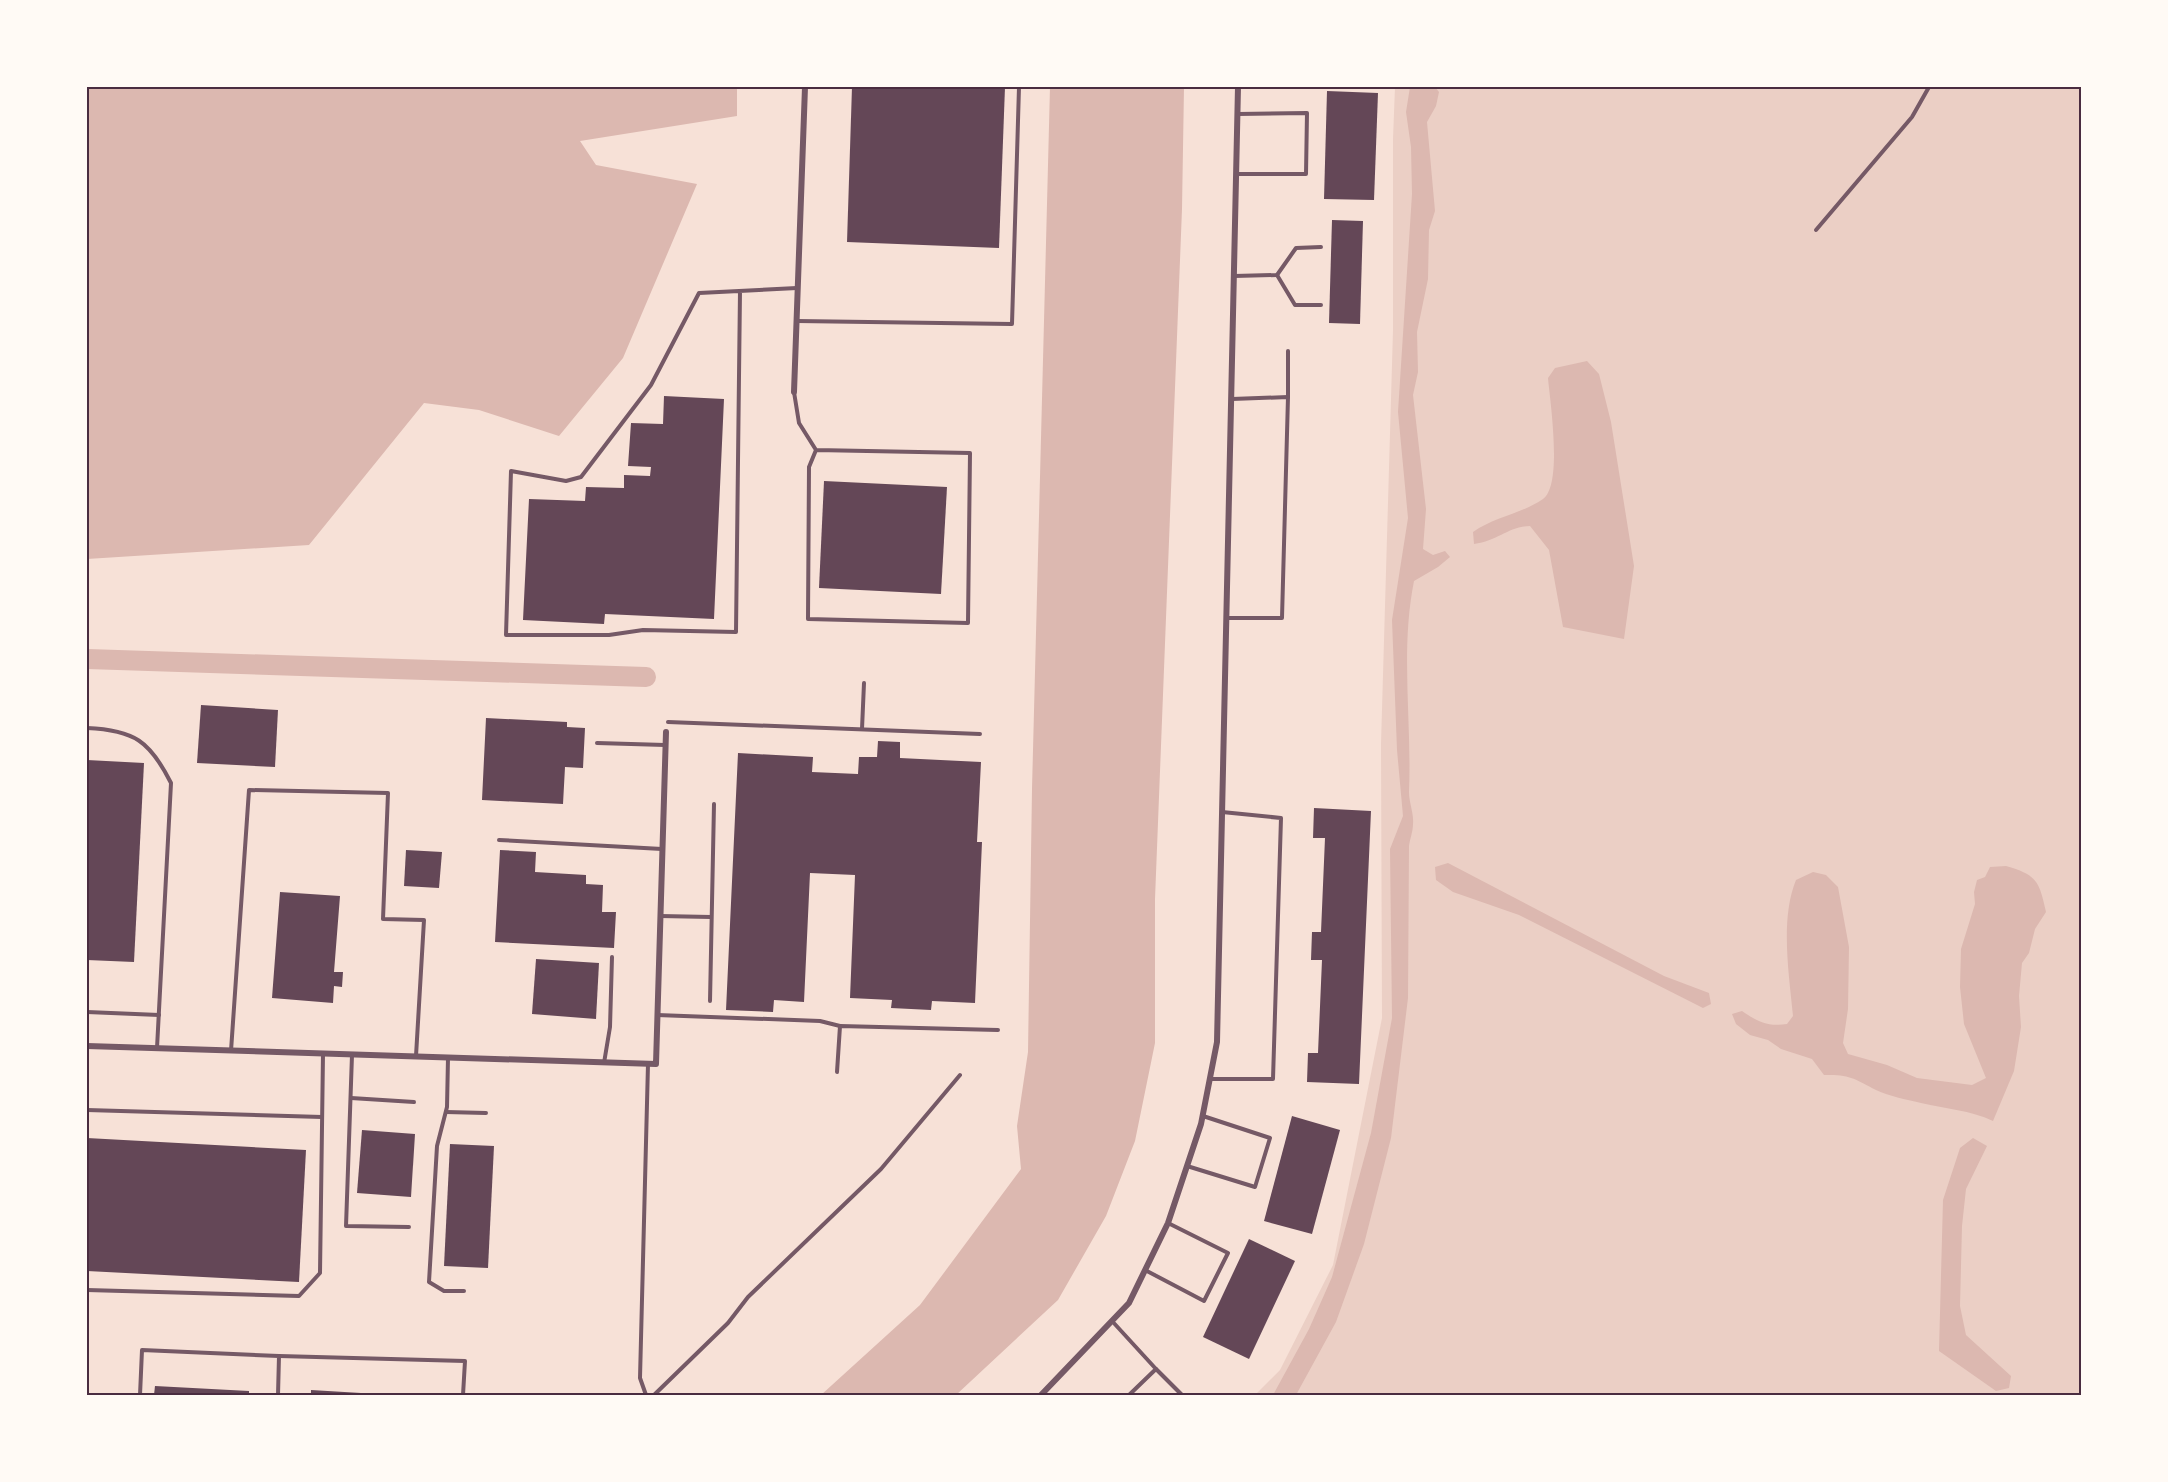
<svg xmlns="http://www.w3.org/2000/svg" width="2168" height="1482" font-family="'Open Sans',sans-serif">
<rect width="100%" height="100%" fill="#f7e1d7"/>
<path fill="#ebcfc5" d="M1395 87H2081V1395H1255L1280 1370 1333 1265 1382 1018 1381 744 1393 330V139Z"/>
<g fill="#dcb8b0">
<path d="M87 87H737V116L580 141 596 165 697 184 623 358 559 436 479 410 424 403 309 545 87 559Z"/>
<path d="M1050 87H1184L1182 209 1155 899V1043L1135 1141 1106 1216 1058 1300 956 1395H821L920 1305 1021 1169 1017 1126 1028 1052 1032 789Z"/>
<path d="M1410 87H1435L1439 92 1436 106 1427 122 1435 211 1429 230 1428 279 1417 332 1418 372 1413 395 1426 509 1423 549 1433 555 1445 551 1450 557 1438 567 1414 581C1400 651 1412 722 1409 792 1409 803 1414 813 1413 824 1413 831 1410 839 1409 846L1408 998 1391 1138 1364 1244 1336 1322 1296 1395H1273L1309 1329 1332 1277 1371 1133 1392 1018 1390 849 1403 816 1397 750 1392 620 1408 518 1398 412 1412 194 1411 147 1406 112Z"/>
<path d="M1587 361 1599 374 1611 422 1634 566 1624 639 1563 627 1549 550 1530 526C1507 527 1498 541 1474 544L1473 532C1494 517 1521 514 1543 499 1563 485 1550 401 1548 378L1555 368Z"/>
<path d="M1448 863 1664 976 1709 993 1711 1004 1703 1008 1519 915 1453 892 1436 880 1435 867Z"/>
<path d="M2006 866C2037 875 2039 881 2046 912L2035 929 2029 953 2022 963 2019 996 2021 1027 2014 1071 1993 1121C1970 1110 1946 1109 1921 1103 1908 1100 1889 1096 1876 1090 1855 1079 1850 1074 1824 1075L1812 1059 1781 1049 1768 1040 1750 1035 1736 1024 1732 1014 1742 1011C1758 1022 1768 1027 1787 1024L1793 1016C1789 974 1780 919 1796 880L1813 872 1826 875 1838 887 1849 947 1848 1009 1843 1043 1848 1054 1887 1065 1917 1078 1972 1085 1986 1078 1964 1024 1960 987 1961 949 1975 904 1974 892 1977 880 1985 877 1990 867Z"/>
<path d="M1973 1138 1987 1146 1966 1189 1962 1226 1960 1306 1966 1335 2011 1376 2009 1388 1996 1391 1939 1351 1943 1200 1960 1148Z"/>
</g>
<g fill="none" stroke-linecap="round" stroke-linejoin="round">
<path stroke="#dcb8b0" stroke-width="20" d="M87 659 646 677"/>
</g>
<g fill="#644757">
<path d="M852 87H1005L999 248 847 242Z"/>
<path d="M1327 91 1378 93 1374 200 1324 199Z"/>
<path d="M1332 220 1363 221 1360 324 1329 323Z"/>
<path d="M664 396 724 399 714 619 605 614 604 624 523 620 529 499 585 501 586 487 624 488V475L650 476 651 467 628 466 631 423 663 424Z"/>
<path d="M824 481 947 487 941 594 819 588Z"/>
<path d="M201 705 278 710 275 767 197 763Z"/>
<path d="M486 718 567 722V727L585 728 583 768 565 767 563 804 482 800Z"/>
<path d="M878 741 900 742V758L981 762 977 842H982L975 1003 932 1001 931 1010 891 1008 892 1000 850 998 855 875 810 873 804 1002 774 1000 773 1012 726 1010 738 753 813 757 812 772 858 774 859 757H877Z"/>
<path d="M87 760 144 763 134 962 87 960Z"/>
<path d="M1314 808 1371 811 1359 1084 1307 1082 1308 1053H1318L1322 960H1311L1312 932H1321L1325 838H1313Z"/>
<path d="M406 850 442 852 439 888 404 886Z"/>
<path d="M500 850 536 852 535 872 586 875V884L603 885 602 912H616L614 948 495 942Z"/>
<path d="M280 892 340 896 334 972H343L342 987 334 986 333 1003 272 998Z"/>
<path d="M536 959 599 963 596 1019 532 1014Z"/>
<path d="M1292 1116 1340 1130 1312 1234 1264 1221Z"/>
<path d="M362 1130 415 1134 411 1197 357 1193Z"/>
<path d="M87 1138 306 1150 299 1282 87 1271Z"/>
<path d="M450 1144 494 1146 488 1268 444 1266Z"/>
<path d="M1249 1239 1295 1261 1249 1359 1203 1337Z"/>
<path d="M155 1386 249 1391V1395H154Z"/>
<path d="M311 1390 361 1393V1395H311Z"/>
</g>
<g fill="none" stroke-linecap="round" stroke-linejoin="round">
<g stroke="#755966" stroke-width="4">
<path d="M1236 174H1306L1307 113 1238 114"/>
<path d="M1816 230 1912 117 1929 87"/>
<path d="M1277 275 1295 305H1321"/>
<path d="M1234 276 1277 275 1296 248 1321 247"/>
<path d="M740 291 736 632 643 630 609 635H506L511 471 566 481 581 477 651 385 699 293 797 288"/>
<path d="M797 321 1012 324 1019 87"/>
<path d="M1288 351V397"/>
<path d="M794 392 799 423 816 450 970 453 968 623 808 619 809 467 816 450"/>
<path d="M1226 618H1282L1288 397 1232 399"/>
<path d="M668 722 980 734"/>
<path d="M87 728C134 730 150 741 171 783L157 1048"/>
<path d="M862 729 864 683"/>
<path d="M597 743 665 745"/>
<path d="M499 840 662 849"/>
<path d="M660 916 711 917"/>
<path d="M710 1001 714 804"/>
<path d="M87 1012 159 1015"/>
<path d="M657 1015 820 1021 840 1026"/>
<path d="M231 1051 249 790 388 793 383 919 424 920 416 1056"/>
<path d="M352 1055 346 1226 409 1227"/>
<path d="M448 1058 447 1107 437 1146 429 1282 444 1291H464"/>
<path d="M604 1063 610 1027 612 957"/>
<path d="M837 1072 840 1026 998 1030"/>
<path d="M1210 1079H1273L1281 818 1222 812"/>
<path d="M351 1098 414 1102"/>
<path d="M87 1110 322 1117"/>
<path d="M446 1112 486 1113"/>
<path d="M1187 1166 1255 1187 1270 1138 1203 1116"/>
<path d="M1145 1270 1204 1301 1228 1253 1168 1223"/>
<path d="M87 1290 299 1296 320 1273 323 1054"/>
<path d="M1112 1321 1156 1369 1129 1395"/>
<path d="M279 1356 465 1361 463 1395"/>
<path d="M1156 1369 1182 1395"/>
<path d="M140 1395 142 1350 279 1356 278 1395"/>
<path d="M646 1395 640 1378 648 1064"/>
<path d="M654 1395 728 1323 748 1297 881 1169 960 1075"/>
</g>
<g stroke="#755966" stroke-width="6">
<path d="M794 392 805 87"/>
<path d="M87 1046 656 1064 666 732"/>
<path d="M1041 1395 1129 1303 1168 1223 1201 1124 1217 1042 1238 87"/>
</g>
</g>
<rect width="2168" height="1482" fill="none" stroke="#fffaf5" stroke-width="177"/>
<rect x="88" y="88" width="1992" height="1306" fill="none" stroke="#4a2c40" stroke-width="2"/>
</svg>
